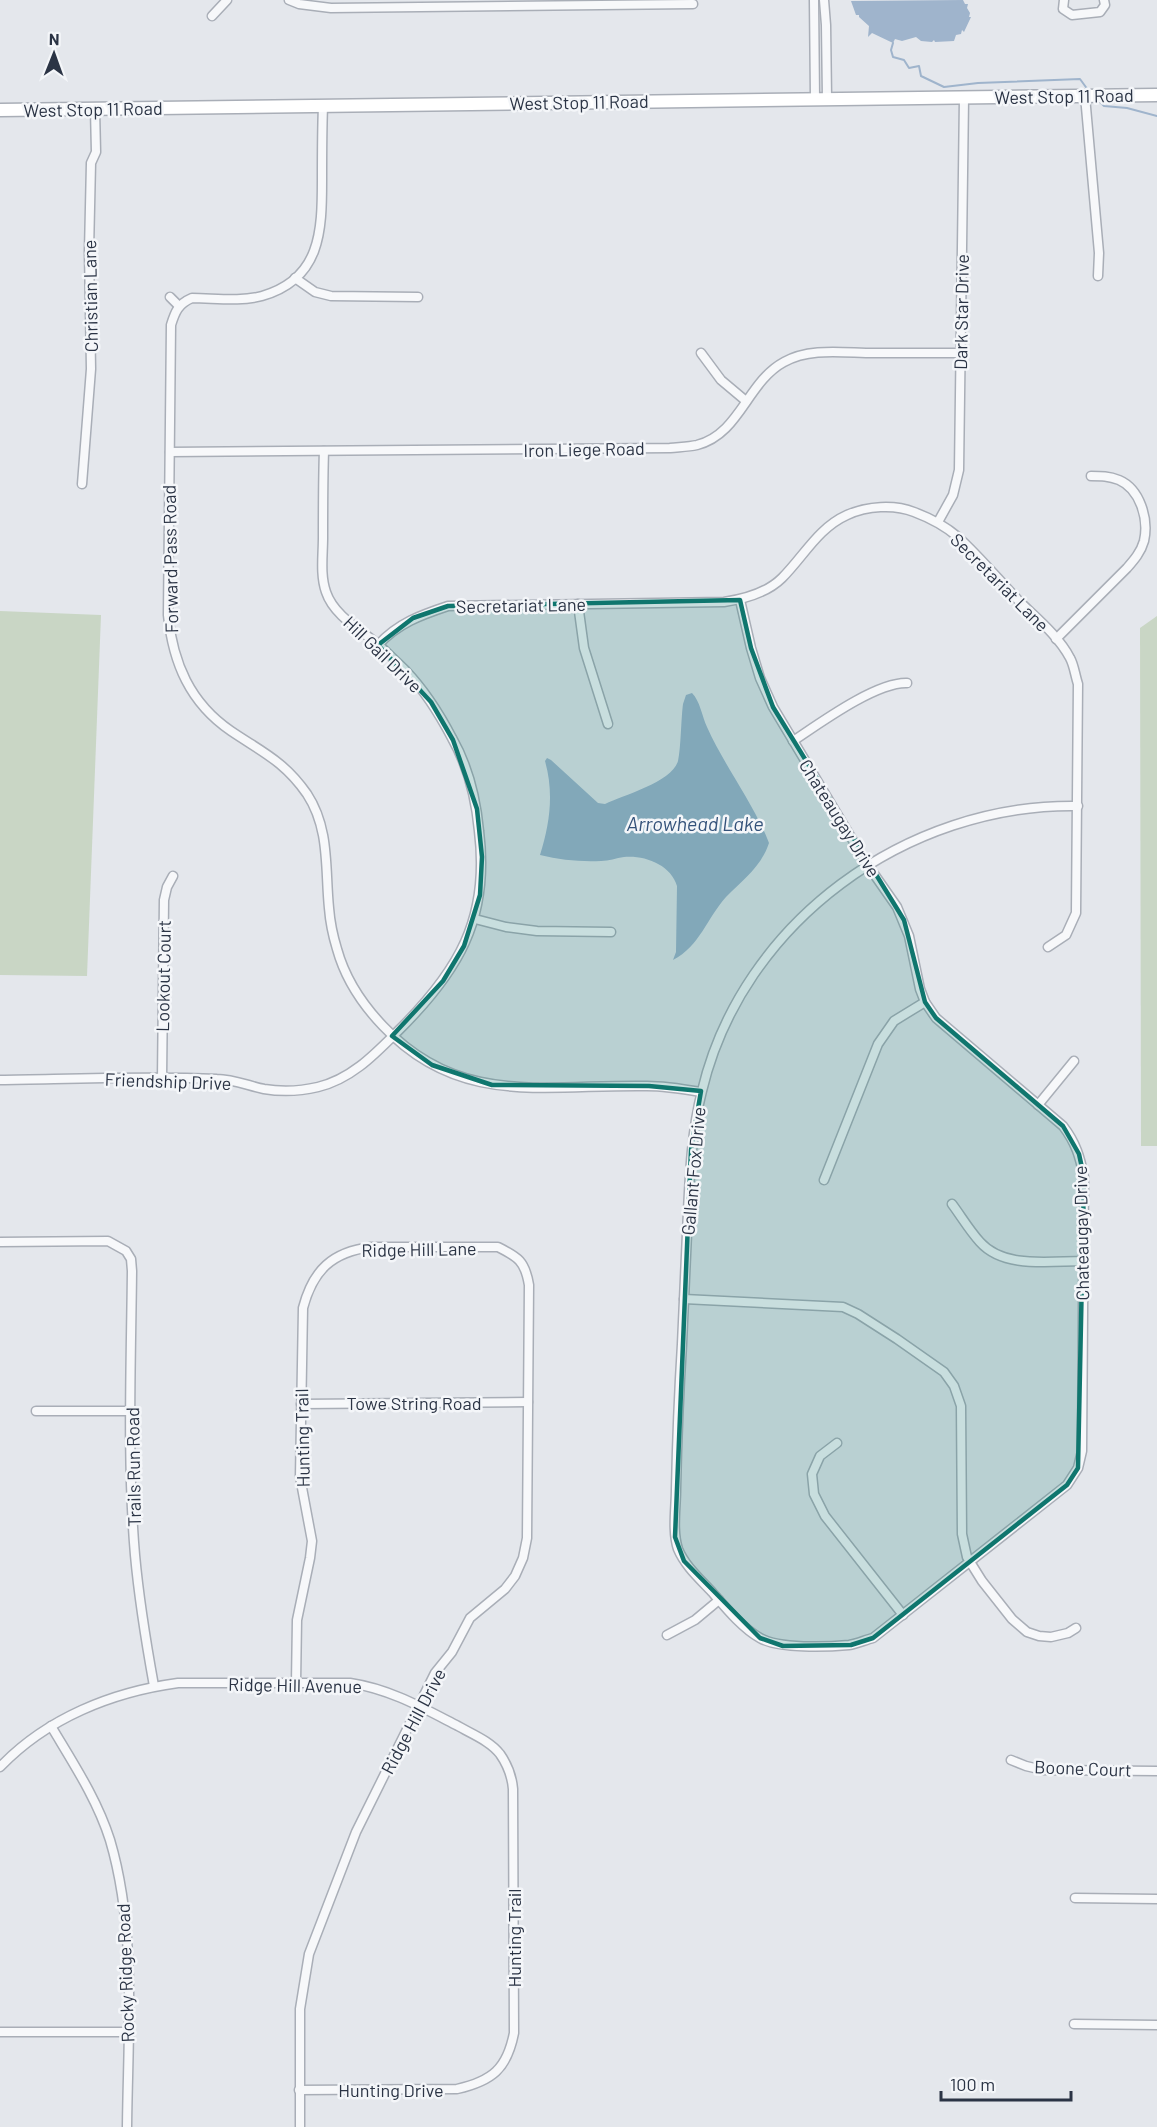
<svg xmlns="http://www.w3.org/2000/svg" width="1157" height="2127" font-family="Barlow,sans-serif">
<rect width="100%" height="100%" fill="#e4e7ec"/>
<g fill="#c9d6c5">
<path d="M0 611 101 615 87 976 0 975Z"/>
<path d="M1157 616V1146H1141L1140 628Z"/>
</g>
<g fill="#9fb4cc">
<path d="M963 0 965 4H968L967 8 970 13 969 17H971L964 32 962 30 961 34 956 35 954 41 935 42 934 40 932 42 921 41 916 37 902 41 895 39 893 43 872 33 868 37 869 26 859 17V15H856L851 1Z"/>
<path d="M692 693C700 701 702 716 707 727 725 767 754 804 769 843 761 867 743 880 726 897 707 918 700 946 673 960L676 952 677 886C671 865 645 855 624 857 616 858 609 861 601 861 581 862 560 860 540 855 550 823 554 793 545 761L547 758 551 760 598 803 605 804C624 795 672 782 678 761 681 748 681 719 683 704L686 695Z"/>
</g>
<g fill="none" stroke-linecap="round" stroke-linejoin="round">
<g stroke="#9fb4cc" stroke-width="2">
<path d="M893 43 891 50 893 57 904 60 909 68 919 66 921 76 944 87 978 83 1080 79 1088 90"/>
<path d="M1098 100 1104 106 1127 108 1157 116"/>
</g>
<g stroke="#a9aeb7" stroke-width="11">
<g id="street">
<path d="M289 0 299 4 331 8 693 4"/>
<path d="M814 0 815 98"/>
<path d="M824 0 826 25 827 98"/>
<path d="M1064 0 1063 9 1072 15 1100 12 1105 5 1104 0"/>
<path d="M212 16 227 0"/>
<path d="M1085 96 1099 253 1098 276"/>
<path d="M323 106C322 131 322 156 322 180 322 231 321 279 262 296 240 302 214 298 192 298 178 304 175 312 171 325L168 615C173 663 190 703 231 731 262 752 284 761 307 794 330 829 325 869 329 908 330 921 333 936 337 949 345 978 362 1004 383 1026 460 1108 547 1084 647 1086 665 1086 683 1089 701 1092"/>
<path d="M295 278 315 292 331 296 418 297"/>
<path d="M170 297 179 306"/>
<path d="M701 353 721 380 746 401"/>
<path d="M170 452 670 448C678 447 688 447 697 445 740 434 747 382 784 362 810 347 845 353 874 353 903 353 932 353 960 353"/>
<path d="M82 484 91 369 89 251 91 163 96 152 95 109"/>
<path d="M938 522 953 495 959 470 964 98"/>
<path d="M740 600 751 648 760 678 773 707 867 864 897 907 909 936 920 989 925 1002 936 1018 1063 1126C1076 1143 1080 1157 1084 1177L1082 1451 1078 1468 1067 1485 873 1638C865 1640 857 1644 849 1645 827 1647 779 1649 760 1638 742 1628 725 1607 712 1592 700 1579 685 1566 678 1549 672 1531 676 1508 676 1489 677 1441 679 1392 682 1344 684 1299 686 1255 688 1211 690 1170 692 1130 702 1091 742 922 907 803 1078 806"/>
<path d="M578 604 584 648 608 724"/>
<path d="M1056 639 1127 568C1134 560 1141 552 1144 541 1149 519 1140 489 1119 480 1109 476 1101 476 1091 476"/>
<path d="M378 645C398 623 421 615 448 606L724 602C744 599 767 593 782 578 804 556 818 528 847 515 867 506 894 504 914 512 930 518 945 526 958 537 979 556 998 579 1018 600 1035 617 1058 635 1070 658 1074 665 1075 675 1078 684L1076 913 1066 935 1048 947"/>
<path d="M793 741C820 723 876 682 907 683"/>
<path d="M475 919 506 927 537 931 611 932"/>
<path d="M162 1079 164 900 167 887 173 876"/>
<path d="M0 1080C72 1079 145 1076 217 1079 233 1079 249 1086 264 1089 282 1092 301 1091 318 1087 351 1079 374 1055 397 1032 458 972 490 919 479 831 476 799 468 766 452 738 440 715 425 691 406 671 397 662 388 654 379 645 361 630 334 616 326 592 320 575 323 555 323 538 323 509 323 480 324 451"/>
<path d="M1038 1105 1074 1061"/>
<path d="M824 1180 878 1044 894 1021 925 1002"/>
<path d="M952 1204C961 1216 969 1230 980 1242 1004 1269 1050 1261 1083 1261"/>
<path d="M0 1242 108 1241 126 1251 131 1259 132 1271C131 1365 127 1461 135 1555 139 1599 146 1642 154 1686"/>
<path d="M684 1299 843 1307 858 1314 897 1339 944 1372 954 1386 961 1406 962 1534 967 1557 982 1581 1012 1619 1027 1632 1039 1636 1051 1637 1068 1633 1076 1628"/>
<path d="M301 1404 528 1402"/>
<path d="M36 1411H131"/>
<path d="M837 1443 820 1456 812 1474 814 1494 825 1516 903 1615"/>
<path d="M667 1635 695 1620 719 1600"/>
<path d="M296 1683 297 1620 310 1558 312 1541 300 1477 303 1308C313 1270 332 1252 371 1247H498C518 1257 525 1261 529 1285L527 1538 523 1558 515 1576 505 1589 470 1618 452 1652 435 1673 356 1832 309 1954 300 2009V2127"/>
<path d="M51 1726C73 1763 97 1799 110 1840 137 1931 128 2033 127 2127"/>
<path d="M1011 1760 1026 1766 1043 1770 1157 1771"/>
<path d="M0 1767C47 1718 112 1692 178 1683H350C390 1689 423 1708 458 1726 472 1734 490 1741 500 1754 507 1764 512 1777 513 1789L514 2033C507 2069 492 2081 457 2089L299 2090"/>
<path d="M1075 1898 1157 1899"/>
<path d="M1074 2024 1157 2025"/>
<path d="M0 2032H128"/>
</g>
</g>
<g stroke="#a9aeb7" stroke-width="15">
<path id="secondary" d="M0 110 1157 95"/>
</g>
<use href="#street" stroke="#f7f8fa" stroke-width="8"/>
<use href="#secondary" stroke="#fff" stroke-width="12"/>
</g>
<path fill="#0f766e" fill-opacity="0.2" stroke="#0f766e" stroke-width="4.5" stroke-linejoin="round" d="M740 600 751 648 773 707 904 920 925 1002 936 1018 1063 1126 1079 1154 1084 1177 1078 1468 1067 1485 873 1638 851 1645 783 1646 760 1638 684 1561 675 1537 691 1150 701 1091 649 1086 492 1085 432 1065 392 1036 443 981 464 946 480 895 482 857 477 809 453 740 431 702 378 645 413 618 448 606Z"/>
<g text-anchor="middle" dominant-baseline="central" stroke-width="5" stroke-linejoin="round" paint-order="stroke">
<g font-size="18" fill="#2b3445" stroke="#f4f6f9">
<text transform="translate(1064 96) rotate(-1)">West Stop 11 Road</text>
<text transform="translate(579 102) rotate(-1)">West Stop 11 Road</text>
<text transform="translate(93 109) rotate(-1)">West Stop 11 Road</text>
<text transform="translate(90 296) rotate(-91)">Christian Lane</text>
<text transform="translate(961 312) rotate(-89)">Dark Star Drive</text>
<text transform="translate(584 449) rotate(-1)">Iron Liege Road</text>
<text transform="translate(170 559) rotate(-91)">Forward Pass Road</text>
<text transform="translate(1000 582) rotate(45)">Secretariat Lane</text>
<text transform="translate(521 605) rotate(-1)">Secretariat Lane</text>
<text transform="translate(383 654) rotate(44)">Hill Gail Drive</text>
<text transform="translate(840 818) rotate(58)">Chateaugay Drive</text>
<text transform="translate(163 976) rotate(-89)">Lookout Court</text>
<text transform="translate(168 1081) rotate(2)">Friendship Drive</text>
<text transform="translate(693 1171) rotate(-85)">Gallant Fox Drive</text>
<text transform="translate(1081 1233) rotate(-91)">Chateaugay Drive</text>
<text transform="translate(419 1249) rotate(-1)">Ridge Hill Lane</text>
<text x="414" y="1403">Towe String Road</text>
<text transform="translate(302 1438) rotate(-91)">Hunting Trail</text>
<text transform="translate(133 1467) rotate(-91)">Trails Run Road</text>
<text transform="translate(295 1685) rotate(1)">Ridge Hill Avenue</text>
<text transform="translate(413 1721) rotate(-62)">Ridge Hill Drive</text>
<text transform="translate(1083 1768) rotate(2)">Boone Court</text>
<text transform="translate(514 1938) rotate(-90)">Hunting Trail</text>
<text transform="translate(125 1973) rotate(-92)">Rocky Ridge Road</text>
<text x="391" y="2090">Hunting Drive</text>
</g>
<g font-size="20" font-style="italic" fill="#34527a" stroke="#f4f6f9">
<text x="695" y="823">Arrowhead Lake</text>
</g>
</g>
<g transform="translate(54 54) rotate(1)" stroke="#f4f6f9" stroke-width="4.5" paint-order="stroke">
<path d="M0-4.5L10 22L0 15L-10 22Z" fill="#2b3445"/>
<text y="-9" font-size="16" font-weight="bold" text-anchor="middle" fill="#2b3445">N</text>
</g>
<path d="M941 2091v9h130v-9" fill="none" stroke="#2b3445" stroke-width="3"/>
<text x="950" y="2091" font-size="18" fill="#2b3445" stroke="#f4f6f9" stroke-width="4.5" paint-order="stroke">100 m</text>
</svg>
